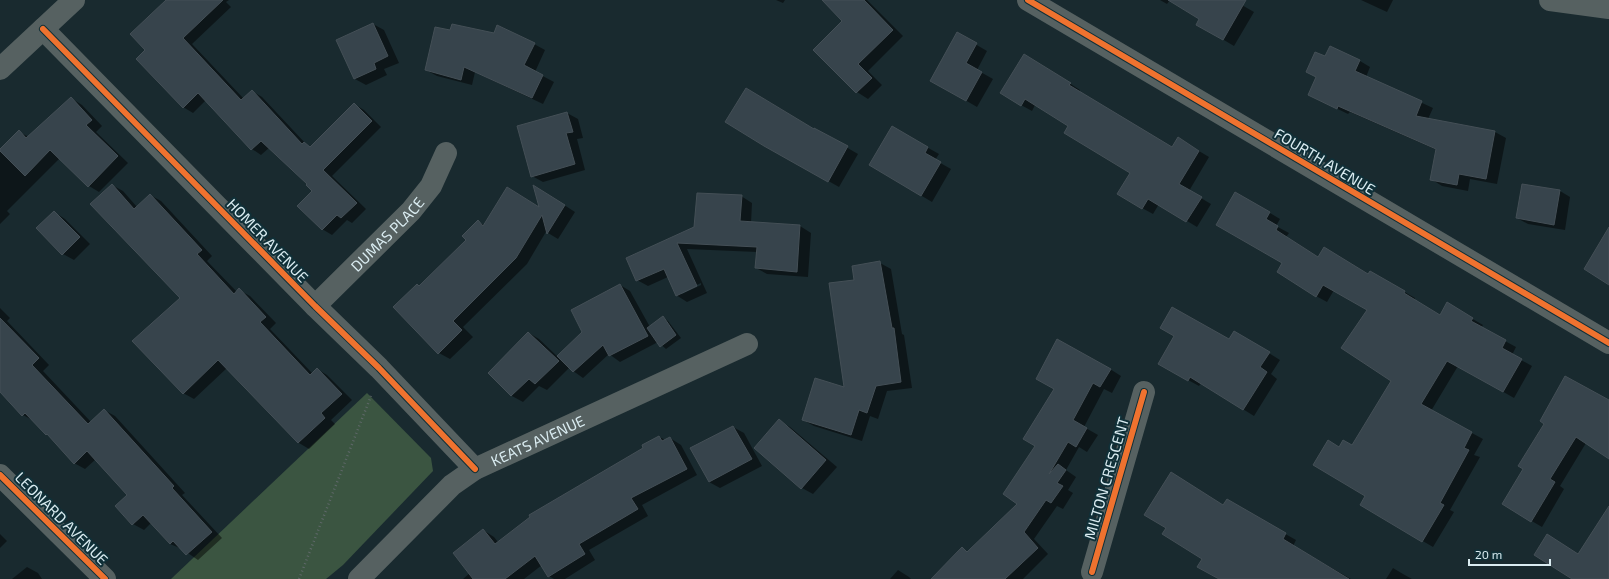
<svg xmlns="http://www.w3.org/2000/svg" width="1609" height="579" font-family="'Exo 2',sans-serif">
<rect width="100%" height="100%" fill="#192a2f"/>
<path fill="#3b5541" d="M367 393 431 458 433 471 343 565 326 579H171Z"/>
<g fill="#0007" fill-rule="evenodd">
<path d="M165 0H229L226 2 231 7 192 44 244 99 252 91 262 97 306 144 311 147 354 104 364 110 381 127 332 176 366 209 352 223 347 220 332 235 322 229 314 191 270 147 261 155 252 149 206 100 193 113 183 107 147 50 166 1Z"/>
<path d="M776 0H785L783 3Z"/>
<path d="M825 0H867L903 36 868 71 882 85 868 99 857 92 814 50 844 21Z"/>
<path d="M1160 0H1233L1254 12 1234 46 1197 24 1201 18 1170 0 1167 4Z"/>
<path d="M1361 0H1393L1387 12Z"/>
<path d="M373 24 384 30 399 63 384 69 387 75 366 85 355 79 337 40Z"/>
<path d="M958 34 987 51 977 70 993 79 977 107 931 80Z"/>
<path d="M534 44 545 50 535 72 554 82 543 104 475 72 472 85 437 76 426 70Z"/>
<path d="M1326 58 1360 61 1370 67 1366 77 1433 108 1428 119 1495 132 1506 138 1497 184 1470 179 1468 191 1442 186 1431 179 1437 150 1350 112 1348 114 1309 95Z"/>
<path d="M1035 61 1080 90 1079 92 1172 148 1189 145 1209 157 1189 191 1211 204 1197 227 1159 204 1153 214 1142 208 1131 172 1069 126 1035 105 1032 111 1021 105Z"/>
<path d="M71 98 82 105 102 126 96 132 128 163 99 192 89 186 60 158 7 211 10 214 0 224V150L19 132 29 137Z"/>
<path d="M567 113 578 119 583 138 577 139 585 170 543 182 532 176Z"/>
<path d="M893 128 939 154 935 160 951 169 932 202 870 165Z"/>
<path d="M815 129 858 154 839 187 777 152Z"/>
<path d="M112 185 123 191 137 207 150 195 161 201 212 256 207 261 237 292 239 290 250 296 276 323 270 329 312 373 317 369 327 375 352 400 331 420 335 424 309 449 299 443 227 368 194 399 183 393 181 298Z"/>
<path d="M1560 191 1570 197 1565 230 1528 224 1517 218Z"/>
<path d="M544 192 575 212 558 239 548 233 547 230 527 264 463 327 473 337 450 359 439 353 417 285 420 286 467 240 478 222 484 225 541 209Z"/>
<path d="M1236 193 1280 219 1276 226 1289 233 1286 237 1319 258 1368 275 1370 272 1415 298 1414 300 1440 316 1447 304 1483 325 1481 328 1516 347 1512 355 1532 366 1514 398 1458 366 1431 411 1483 439 1474 455 1480 457 1450 510 1454 512 1433 547 1361 505 1367 496 1340 448 1353 446 1392 381 1368 310 1334 290 1327 302 1316 296 1284 262Z"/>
<path d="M741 196 752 203 751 223 800 226 811 233 808 277 767 274 756 268 757 252 687 249 707 293 687 302 676 295 668 277 648 286 637 280 627 258 695 228ZM701 283V285L682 294V292Z"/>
<path d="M54 212 65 219 90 244 74 260 63 254Z"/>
<path d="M880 263 891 269 902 334 904 335 912 388 887 391 878 419 870 416 862 441 814 426 803 420 845 388 855 280Z"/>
<path d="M620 285 630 291 650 327 663 317 668 321 681 338 666 349 658 342 620 362 609 354 583 378 569 368 547 390 539 386 523 402 512 396 489 373 529 333 539 339 558 357 584 332Z"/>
<path d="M0 308 10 318 7 321 49 365 43 371 91 422 104 410 115 416 185 493 182 495 222 538 198 560 182 549 170 544 151 523 144 530 133 524 128 495 96 459 85 469 74 463 51 437 34 421 23 415 0 390Z"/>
<path d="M1246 339 1280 360 1271 374 1277 379 1254 416 1201 383 1199 386 1159 364Z"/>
<path d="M1110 369 1121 376 1112 393 1104 389 1084 427 1098 435 1087 452 1079 447 1066 470 1076 477 1068 490 1073 493 1063 509 1057 506 1034 539 1048 554 1023 579H932L962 548 968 552 1019 504 1055 388Z"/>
<path d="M1609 402V458L1586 443 1560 486 1564 489 1542 527 1503 504Z"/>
<path d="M779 421 790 427 837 467 813 494 802 488Z"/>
<path d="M733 427 744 433 762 466 720 488 709 482Z"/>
<path d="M659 437 666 440 670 438 681 445 697 475 642 505 648 516 589 550 595 560 565 579H554L549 576 542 565 524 579H463L470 573 483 530 494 537 498 542 644 448Z"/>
<path d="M1227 501 1296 540 1293 546 1351 579H1220L1203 558Z"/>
<path d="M0 534 7 541 0 548Z"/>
<path d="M27 567 38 573 42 579H12Z"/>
<path d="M1393 568 1403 574 1412 579H1386Z"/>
<path d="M898 570 909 577 911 579H890Z"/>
</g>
<g fill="#37444c" stroke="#444f56">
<path d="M166 0H223L183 38 241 100 252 90 302 144 304 142 310 147 354 103 372 121 323 170 357 203 341 218 337 215 322 230 297 206 312 191 306 185 307 184 261 141 251 150 198 93 183 108 136 59 145 50 130 34Z"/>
<path d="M822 0H864L893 30 858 64 872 78 856 93 813 50 842 21Z"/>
<path d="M1168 0H1246L1223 40 1196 25 1199 19Z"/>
<path d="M373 23 388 56 374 63 376 69 354 79 336 40Z"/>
<path d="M452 24 494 33 497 25 535 43 524 65 543 75 532 98 464 67 461 80 425 70 435 27 450 30Z"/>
<path d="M957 32 977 43 966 63 982 72 966 101 930 81Z"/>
<path d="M1330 46 1360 60 1355 71 1422 101 1416 116 1495 131 1486 179 1459 174 1457 185 1430 180 1436 149 1338 106 1337 109 1308 95 1316 77 1306 72 1315 52 1325 56Z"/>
<path d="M1024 54 1071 83 1069 85 1172 147 1178 137 1199 151 1179 184 1202 197 1186 222 1148 199 1142 209 1117 194 1130 173 1064 133 1068 126 1025 99 1021 106 1000 93Z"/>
<path d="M746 88 814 129V128L848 146 828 182 764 146 725 122Z"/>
<path d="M71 97 92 120 86 125 118 156 88 187 50 150 25 176 0 151V149L19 130 26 138Z"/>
<path d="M567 112 573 132 566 133 575 164 531 177 517 126Z"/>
<path d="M892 126 928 147 925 153 941 162 921 196 869 165Z"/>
<path d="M112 184 134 209 150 194 202 250 197 254 234 294 239 288 266 317 260 322 310 375 317 368 342 394 321 413 325 418 298 443 218 360 183 394 132 341 180 298 90 204Z"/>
<path d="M1522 184 1560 190 1554 225 1516 218Z"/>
<path d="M533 185 565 205 547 234 542 215 516 258 453 321 462 330 438 354 393 307 417 284 419 286 466 240 462 236 478 220 483 226 507 187 539 207Z"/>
<path d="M1235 192 1270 212 1266 219 1278 226 1276 230 1318 257 1324 247 1368 274 1370 271 1405 291 1404 293 1440 315 1447 302 1473 318 1471 321 1506 340 1502 348 1522 359 1503 392 1447 361 1421 404 1472 432 1464 448 1469 450 1440 503 1444 505 1422 542 1360 505 1365 496 1313 465 1328 440 1339 447 1343 440 1352 445 1391 381 1341 348 1367 310 1323 285 1316 297 1277 272 1282 263 1216 225Z"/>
<path d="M697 193 742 195 740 221 800 225 797 272 755 268 757 247 677 243 697 286 676 296 664 269 636 281 626 258 694 227Z"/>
<path d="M54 211 80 237 62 255 36 228Z"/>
<path d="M1609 227V285L1584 269Z"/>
<path d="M880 261 892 328H894L901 382 876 386 867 413 859 410 851 435 802 420 815 378 844 387 829 283 854 280 852 266Z"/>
<path d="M620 284 648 336 609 356 603 345 573 372 557 356 582 332 571 310Z"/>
<path d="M1172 307 1229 339 1234 331 1270 352 1260 367 1267 372 1243 410 1190 377 1188 381 1158 364 1174 336 1160 328Z"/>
<path d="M663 316 676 335 660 347 647 328Z"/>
<path d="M0 318 39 358 32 365 88 424 104 409 174 486 172 488 212 532 186 555 173 541 170 544 143 515 132 525 115 506 127 495 87 451 74 464 47 434 46 435 25 413 22 416 0 392Z"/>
<path d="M528 332 559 361 535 384 529 379 511 396 488 373Z"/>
<path d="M1057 339 1111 369 1100 387 1093 383 1073 420 1087 428 1076 447 1068 442 1049 474 1058 464 1066 470 1057 483 1063 486 1051 503 1046 500 1024 532 1038 548 1005 579H931L962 547 967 552 1017 504 1003 494 1035 446 1023 439 1054 389 1036 379Z"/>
<path d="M1565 376 1609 400V459L1576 437 1550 479 1555 482 1531 522 1502 504 1523 469 1518 466 1544 424 1540 421Z"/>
<path d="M779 419 826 460 801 489 754 448Z"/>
<path d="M733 426 752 459 709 482 690 448Z"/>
<path d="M659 436 662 441 670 437 687 469 631 498 638 509 579 544 585 554 548 577 535 556 505 579H473L453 553 483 529 495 544 530 517 529 515 643 448 642 445Z"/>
<path d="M1171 472 1223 505 1227 499 1286 533 1283 539 1349 579H1219L1197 567 1202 559 1162 534 1166 528 1144 515Z"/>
<path d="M1609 506V579H1572L1534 555 1547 534 1578 554Z"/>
</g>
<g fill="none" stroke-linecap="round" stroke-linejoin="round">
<path stroke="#5f6869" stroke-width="2.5" stroke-dasharray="1 3" stroke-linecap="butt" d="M299 579 371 396"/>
<g stroke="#566161" stroke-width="22">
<path d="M1028 0 1609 343"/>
<path d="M1550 0 1609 8"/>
<path d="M43 29 315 306 379 368 475 469"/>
<path d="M0 69 74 0"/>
<path id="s1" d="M315 306 411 211 431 186 446 153"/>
<path d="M0 475 105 579"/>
<path d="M1092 572 1144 392"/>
<path id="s2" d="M359 579 452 485 475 469 747 344"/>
</g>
<g stroke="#103038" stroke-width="8">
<g id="cycleway">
<path d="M1028 0 1609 343"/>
<path d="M43 29 315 306 379 368 475 469"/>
<path d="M0 475 105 579"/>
<path d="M1092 572 1144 392"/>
</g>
</g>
<use href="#cycleway" stroke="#ef722f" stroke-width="6"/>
</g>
<g text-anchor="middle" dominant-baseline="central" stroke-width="4" stroke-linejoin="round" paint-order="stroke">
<g font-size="15" fill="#daecf1" stroke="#103038">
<text transform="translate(1325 161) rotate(31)">FOURTH AVENUE</text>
<text stroke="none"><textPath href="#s1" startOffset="102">DUMAS PLACE</textPath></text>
<text transform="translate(268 240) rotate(46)">HOMER AVENUE</text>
<text stroke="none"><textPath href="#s2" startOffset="229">KEATS AVENUE</textPath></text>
<text transform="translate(1106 478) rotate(-74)">MILTON CRESCENT</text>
<text transform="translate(62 518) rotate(45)">LEONARD AVENUE</text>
</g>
</g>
<path d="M1469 559v6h81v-6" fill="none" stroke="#daecf1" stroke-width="2"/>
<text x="1475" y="559" font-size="12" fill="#daecf1" stroke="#103038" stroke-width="3" paint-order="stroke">20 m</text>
</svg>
